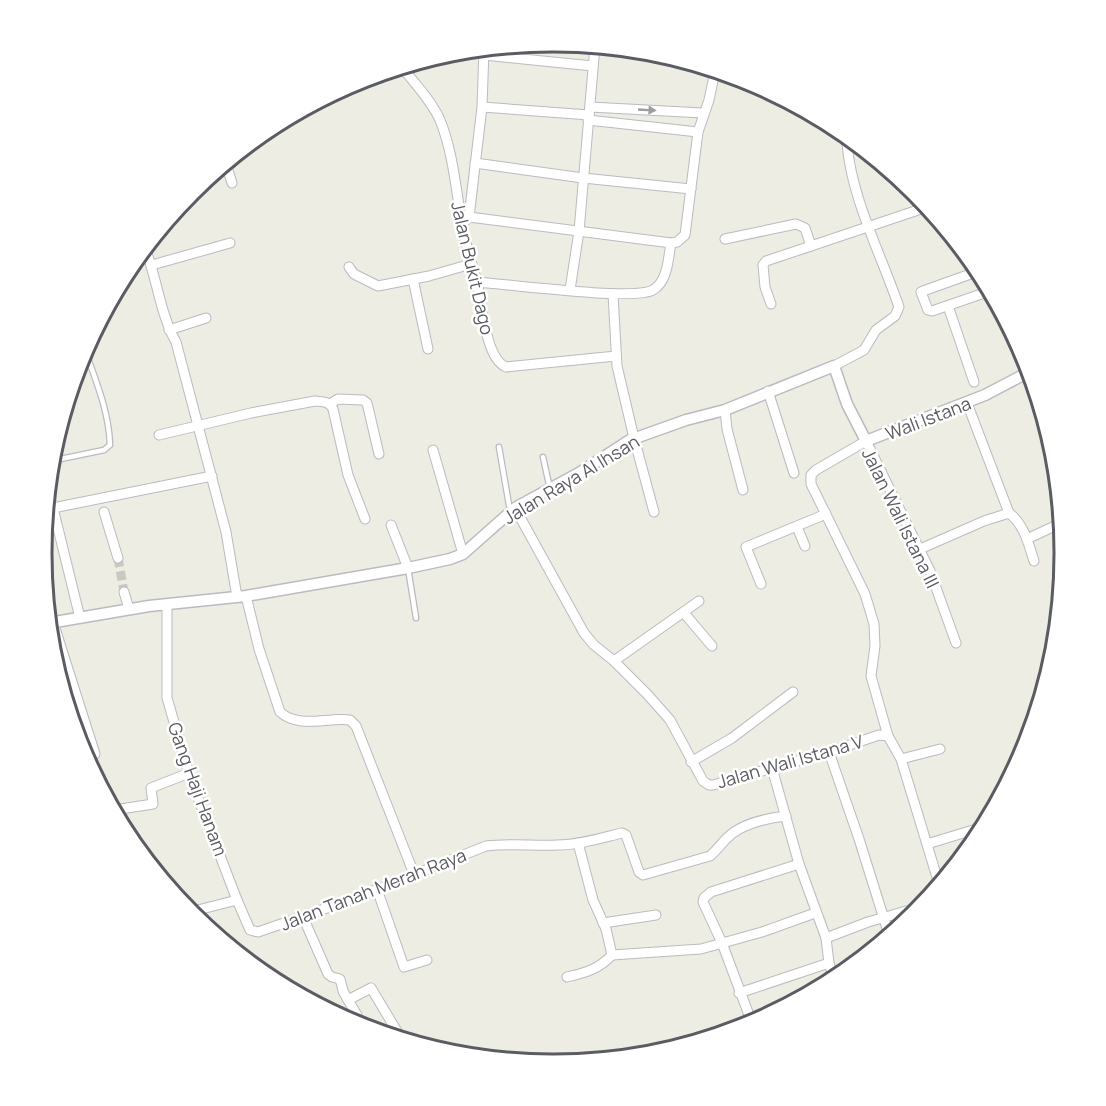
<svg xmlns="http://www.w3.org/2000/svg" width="1106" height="1106" font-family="Manrope,sans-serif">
<rect width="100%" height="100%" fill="#edede3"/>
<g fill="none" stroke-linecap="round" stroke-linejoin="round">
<path stroke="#c8c9c3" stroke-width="9" stroke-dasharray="9 4.5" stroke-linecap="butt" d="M118 558 124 592"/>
<g stroke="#babbc1" stroke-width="7">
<g id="service">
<path d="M499 447 509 505"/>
<path d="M543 457 550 489"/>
<path d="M51 461 104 450 110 445C109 412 96 381 85 350"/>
<path d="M408 568 416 618"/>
</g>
</g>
<g stroke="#babbc1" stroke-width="11">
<g id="minor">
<path d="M594 49 662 55"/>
<path d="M484 55 593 66"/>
<path d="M402 67C415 84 431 100 440 120 453 152 456 190 462 224 465 244 472 263 477 282 482 303 485 358 506 367L616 356"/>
<path d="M406 73 419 62"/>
<path d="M482 107 589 115"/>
<path d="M590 107 703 113"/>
<path d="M588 120 698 132"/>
<path d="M475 163 583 178 691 189"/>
<path d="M226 164 232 183"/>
<path d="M469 217 671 243"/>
<path d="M465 221 469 217 482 107 484 49"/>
<path d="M725 239 796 224 805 228 811 246 927 207"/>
<path d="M145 248C157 278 160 314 176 342L226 532 237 597"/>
<path d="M152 265 230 243"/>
<path d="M349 267 354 274 378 286 429 276 471 264"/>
<path d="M979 271 923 291 921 292 928 310 932 311 990 291"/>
<path d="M413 279 428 349"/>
<path d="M477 282C506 284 634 301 653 290 668 281 668 259 671 243L677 242 685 235 698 132 709 100 715 71"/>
<path d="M570 290 579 231 595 46"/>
<path d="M613 294 617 366 634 438 654 512"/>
<path d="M771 304 765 287 763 265 766 261 811 246"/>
<path d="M948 306 974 382"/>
<path d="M169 330 206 318"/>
<path d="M1010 330 1027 373 1029 372"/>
<path d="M834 366 864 350 876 330 895 316 899 307C881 254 852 200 847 144L851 140"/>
<path d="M768 391 794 473"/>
<path d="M967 403 1009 513"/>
<path d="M330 404 338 399 363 400 367 403 379 454"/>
<path d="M725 410 727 429 743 490"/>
<path d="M159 435 251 413 315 401C323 402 329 401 333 409L348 475 365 519"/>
<path d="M433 450 463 554"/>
<path d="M515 508 584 633 594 645 614 661 647 694 670 720 703 781 709 785H713L829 752 879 735 888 736"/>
<path d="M104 512 118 558"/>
<path d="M391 525 408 568"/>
<path d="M797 527 805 546"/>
<path d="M1027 539 1061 523"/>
<path d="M920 549 984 521 1009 513C1024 524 1029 545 1034 561"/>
<path d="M761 584 746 547 826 514"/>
<path d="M124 592 129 609"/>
<path d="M246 596 259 649 280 712C299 729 327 717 350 720L356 726 414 874"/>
<path d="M167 604V698L190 777 237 900"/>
<path d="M684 613 712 646"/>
<path d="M80 618 53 508 212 476"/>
<path d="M53 622 95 754"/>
<path d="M614 661 699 601"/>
<path d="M829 752 859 839 889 935"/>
<path d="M901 759 940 749"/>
<path d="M691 762 732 738 793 692"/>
<path d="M772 768 799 864 826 938 829 963 834 979"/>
<path d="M114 810 153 804 151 788 189 773"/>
<path d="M578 843 593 900 606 929 612 955 701 949 762 932 815 913"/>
<path d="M927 844 983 827"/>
<path d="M939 884 901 759 888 736 871 676 875 646 874 624 865 594 811 484V475L816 470 866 441 930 571 956 643"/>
<path d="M377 889 404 967 427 960"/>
<path d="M190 912 237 900 250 930 258 932 350 900 486 846C510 843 533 846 557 845 579 845 601 838 622 833L626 835 639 872 643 875 710 856C717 850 721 844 727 838 741 824 767 818 786 816"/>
<path d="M303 917 328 974 332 977 340 979 343 991 348 1000 371 988 401 1038"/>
<path d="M603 923 656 915"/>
<path d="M826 938 868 922 920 907"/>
<path d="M567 977C585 973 599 969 612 955"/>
<path d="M739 993 829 963"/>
<path d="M348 1000 357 1015"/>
<path d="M752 1023 722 943 703 902 704 898 711 892 799 864"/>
</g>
</g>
<g stroke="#babbc1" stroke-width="13">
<path id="tertiary" d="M49 623 149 606 246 596 408 568 450 559 463 554 515 508 579 473 630 440 686 420 725 410 834 366 847 404 866 441 985 395 1027 373"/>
</g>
<use href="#service" stroke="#fff" stroke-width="4.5"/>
<use href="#minor" stroke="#fff" stroke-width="9"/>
<use href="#tertiary" stroke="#fff" stroke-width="10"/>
</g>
<defs><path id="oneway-solid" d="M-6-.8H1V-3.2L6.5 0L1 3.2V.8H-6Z" transform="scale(1.5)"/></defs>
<use fill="#9d9da1" href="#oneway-solid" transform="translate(647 110) rotate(3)"/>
<g text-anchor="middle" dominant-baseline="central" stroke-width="5" stroke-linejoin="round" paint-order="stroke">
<g font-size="18" fill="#5b5c63" stroke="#fff">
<text transform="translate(473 268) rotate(77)">Jalan Bukit Dago</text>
<text transform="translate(928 418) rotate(-21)">Wali Istana</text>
<text transform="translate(571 479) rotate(-31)">Jalan Raya Al Ihsan</text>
<text transform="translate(901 518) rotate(64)">Jalan Wali Istana III</text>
<text transform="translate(790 761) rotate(-16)">Jalan Wali Istana V</text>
<text transform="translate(198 789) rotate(70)">Gang Haji Hanam</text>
<text transform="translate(373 889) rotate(-21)">Jalan Tanah Merah Raya</text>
</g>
</g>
<path d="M0 0H1106V1106H0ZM552 52H554A500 500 0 0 1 1054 552V554A500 500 0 0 1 554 1054H552A500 500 0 0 1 52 554V552A500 500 0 0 1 552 52Z" fill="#fff" fill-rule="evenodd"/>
<path fill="none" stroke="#5b5c63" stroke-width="3" d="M552 52H554A500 500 0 0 1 1054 552V554A500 500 0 0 1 554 1054H552A500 500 0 0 1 52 554V552A500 500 0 0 1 552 52Z"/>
</svg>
